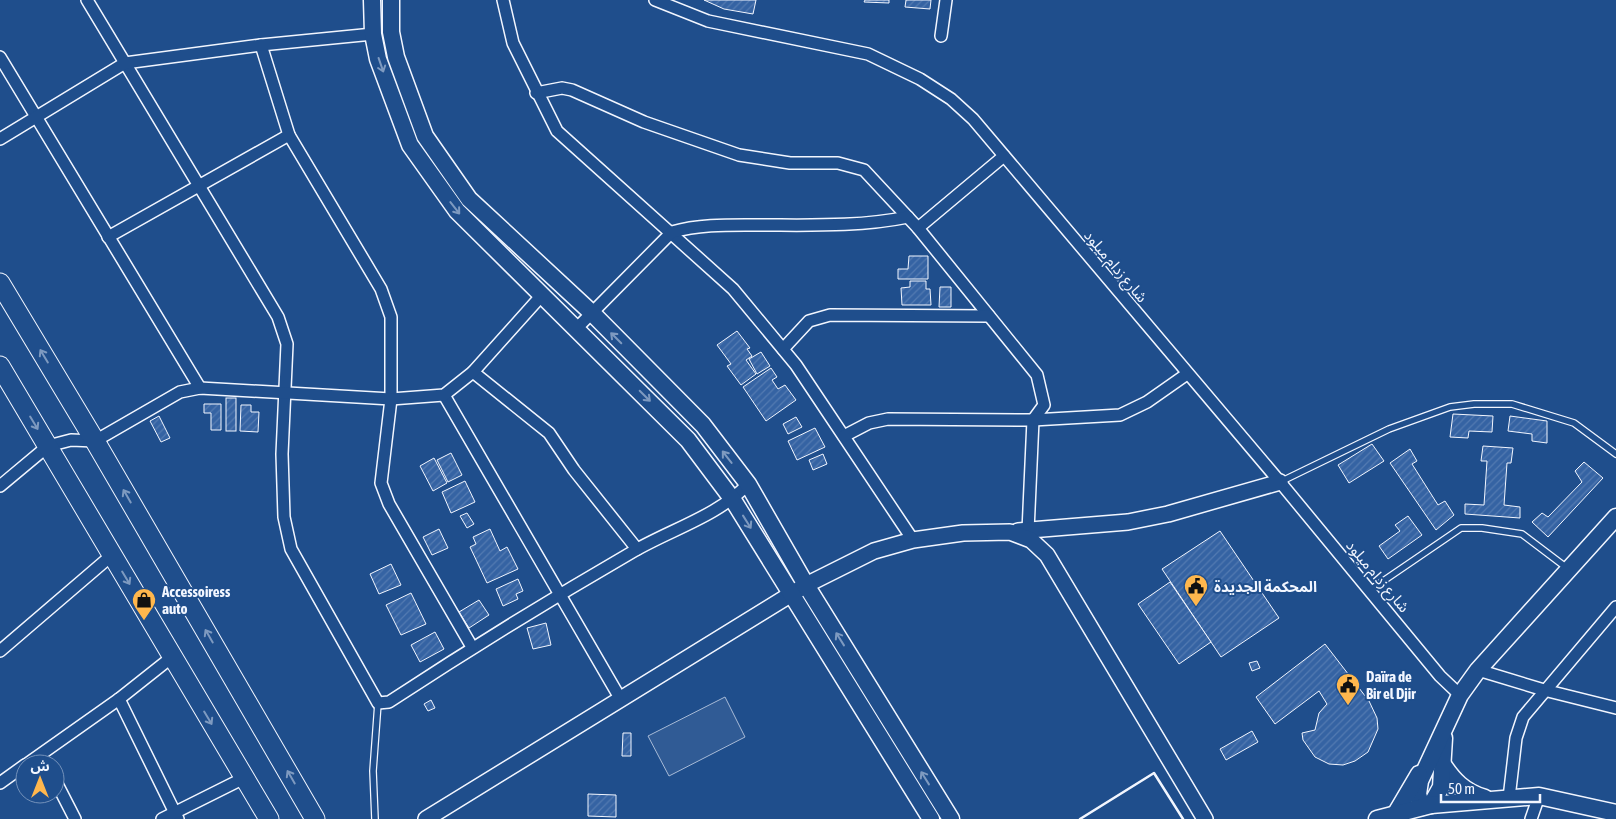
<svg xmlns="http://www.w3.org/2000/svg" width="1616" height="819" font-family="'Asap Condensed','Noto Sans Arabic',sans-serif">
<defs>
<pattern id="building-hatch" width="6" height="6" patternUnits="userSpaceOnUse" patternTransform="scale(1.25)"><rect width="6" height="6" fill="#3563a3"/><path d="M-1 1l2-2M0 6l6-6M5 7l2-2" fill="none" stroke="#537ab1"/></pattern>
</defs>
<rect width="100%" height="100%" fill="#1f4e8c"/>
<path fill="#305b95" stroke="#a8bbd7" d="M725 697 745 737 669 776 648 736Z"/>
<g fill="url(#building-hatch)" stroke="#f2f6ff">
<path d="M704 0H756L753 14 724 9Z"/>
<path d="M865 0H889V3L864 2Z"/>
<path d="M906 0H931L930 9 905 7Z"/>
<path d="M909 256H928V279H898V269H908Z"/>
<path d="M910 281H926V289H930L931 305H902L901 288 910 287Z"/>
<path d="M940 287H951V307H939Z"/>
<path d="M737 331 750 348 747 349 752 356 746 360 756 374 741 385 727 366 731 364 717 345Z"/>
<path d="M761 352 770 366 757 374 749 359Z"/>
<path d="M771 368 777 377 772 380 778 389 785 385 796 400 766 421 743 387Z"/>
<rect x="226" y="398" width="10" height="33"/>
<path d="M204 404H221V430H211V413H204Z"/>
<path d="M241 405H251V412H259L258 432 240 431Z"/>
<path d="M1453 414 1493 416 1492 432 1469 431 1468 438 1450 437Z"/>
<path d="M159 416 170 438 161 442 150 421Z"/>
<path d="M1510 416 1547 421V443L1532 441V434L1508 431Z"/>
<path d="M796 417 802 427 788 434 783 424Z"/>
<path d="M815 428 825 447 797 460 788 441Z"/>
<path d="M1372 444 1384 461 1349 483 1338 465Z"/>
<path d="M1483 446 1513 448 1511 463H1507L1504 505 1520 507V518L1465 514V504L1484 505 1487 461H1481Z"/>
<path d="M1410 449 1417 461 1412 464 1438 505 1445 501 1454 515 1436 530 1390 463Z"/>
<path d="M451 453 462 475 448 482 437 460Z"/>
<path d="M823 454 827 464 813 470 809 460Z"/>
<path d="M434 458 447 483 433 491 420 466Z"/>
<path d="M1584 462 1603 478 1548 537 1532 522 1542 513 1548 517 1582 482 1575 471Z"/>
<path d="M465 481 475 502 451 513 442 492Z"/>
<path d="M467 513 474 524 467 528 460 516Z"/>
<path d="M1408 516 1422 535 1388 559 1379 546 1400 531 1395 525Z"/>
<path d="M439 529 448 548 432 555 423 537Z"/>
<path d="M490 529 500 551 507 547 518 569 487 583 470 547 476 544 473 537Z"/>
<path d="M1220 531 1279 618 1221 657 1162 569Z"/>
<path d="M391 564 401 585 379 594 370 574Z"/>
<path d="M518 579 523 591 516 594 518 599 503 606 496 589Z"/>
<path d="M1170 582 1211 642 1179 664 1138 604Z"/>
<path d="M411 593 426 624 401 635 386 605Z"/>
<path d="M479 600 489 615 469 628 459 612Z"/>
<path d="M546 623 551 645 533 649 527 628Z"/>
<path d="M435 632 444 649 420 662 411 645Z"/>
<path d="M1325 644 1369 701 1377 718 1378 729 1368 752 1355 761 1343 765 1329 764 1315 757 1303 740 1302 733 1315 730 1319 713 1327 704 1319 691 1275 724 1256 697Z"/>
<path d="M1257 661 1260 668 1252 671 1249 663Z"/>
<path d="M431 700 435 708 428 711 424 704Z"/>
<path d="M1252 731 1258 742 1226 760 1220 749Z"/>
<path d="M623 733H631V756H622Z"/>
<path d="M588 794 616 795V817L588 816Z"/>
</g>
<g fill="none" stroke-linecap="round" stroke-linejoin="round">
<g stroke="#f2f6ff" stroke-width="8">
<g id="service">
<path d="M1280 482 1389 429 1450 407 1474 404H1512L1574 423 1616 454"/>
<path d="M1370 590 1461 528H1482L1522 534 1567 568"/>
<path d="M375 819 373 771 378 703"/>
</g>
</g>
<g stroke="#f2f6ff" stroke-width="14">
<g id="minor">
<path d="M87 0 278 317 287 344 282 454 284 517 291 549 378 703 389 702C470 649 551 599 634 551 672 529 718 516 748 484"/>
<path d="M503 0 513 43 557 131 733 289 796 365 913 540"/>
<path d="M655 0 708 21 868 54 920 79 951 99 973 119 1280 482 1440 676 1460 695"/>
<path d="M941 36 946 0"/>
<path d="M261 45 289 135 381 289 391 317V399L381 483 389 504 472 647"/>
<path d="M0 57 200 388"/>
<path d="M536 93 562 88 572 90 644 122 739 155 790 163H838L864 170 918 228 1037 375 1044 405 1033 420 1028 531"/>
<path d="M0 139 125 63 261 45 373 34"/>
<path d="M918 228 1004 156"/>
<path d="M108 237 289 135"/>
<path d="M577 328 672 232C700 224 730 225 759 225 809 225 859 227 908 217"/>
<path d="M783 349 809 321 830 315 989 316"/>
<path d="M473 372 549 433 574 470 637 549"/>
<path d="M444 395 620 698"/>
<path d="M844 436 869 423 888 419 1033 420 1120 415 1147 402 1187 374"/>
<path d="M0 486 48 446 71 440 95 441 180 392 200 388 391 399 444 395 473 372 542 295"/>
<path d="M0 651 112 555"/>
<path d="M1478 670 1544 690 1616 708"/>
<path d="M119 699 178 819"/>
<path d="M27 764 119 699 172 657"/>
<path d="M55 780 75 819"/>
<path d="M0 783 25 765"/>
<path d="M1509 798 1516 738 1523 717 1616 607"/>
<path d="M162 819 244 778"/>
<path d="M1531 819 1539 796"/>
</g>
</g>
<g stroke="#f2f6ff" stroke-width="18">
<g id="tertiary">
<path d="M1018 531 1128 522 1168 514 1280 482"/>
<path d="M426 819 806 585 874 551 913 540 963 533 1010 532 1031 540 1047 555 1205 819"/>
</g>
</g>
<g stroke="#f2f6ff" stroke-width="19">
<g id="secondary">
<path d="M372 0 373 34 378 59 410 145 457 211 688 440 733 500 931 819"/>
<path d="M391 0V32L396 57 425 136 469 199 593 314 703 425 748 484 806 585 951 819"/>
<path d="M1442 763C1453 780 1464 792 1485 798"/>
<path d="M1431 805 1441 787 1444 738"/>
<path d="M1422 807 1418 794 1420 781 1460 695 1478 670 1616 517"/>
<path d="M1396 813 1419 774"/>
<path d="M1377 819 1431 805 1539 796 1616 813"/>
</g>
</g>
<g stroke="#f2f6ff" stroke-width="21">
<g id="primary">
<path d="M0 283 95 441 315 819"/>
<path d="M0 366 269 819"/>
</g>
</g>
<use href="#service" stroke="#1f4e8c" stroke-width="5.5"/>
<use href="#minor" stroke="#1f4e8c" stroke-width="11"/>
<use href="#tertiary" stroke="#1f4e8c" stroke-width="15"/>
<use href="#secondary" stroke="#1f4e8c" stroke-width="16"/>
<use href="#primary" stroke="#1f4e8c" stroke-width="19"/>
<path stroke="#f2f6ff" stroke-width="2.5" d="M1080 819 1154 773 1183 819"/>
</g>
<defs><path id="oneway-shaft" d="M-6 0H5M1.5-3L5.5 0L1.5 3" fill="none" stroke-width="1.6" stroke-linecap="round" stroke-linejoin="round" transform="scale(1.25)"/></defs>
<g stroke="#7e9ac0">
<use href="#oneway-shaft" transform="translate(381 65) rotate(71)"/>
<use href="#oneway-shaft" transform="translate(455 208) rotate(52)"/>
<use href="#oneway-shaft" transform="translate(616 338) rotate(-135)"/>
<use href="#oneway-shaft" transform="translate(44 356) rotate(-121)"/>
<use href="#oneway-shaft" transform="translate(645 396) rotate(45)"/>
<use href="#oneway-shaft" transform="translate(34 423) rotate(59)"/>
<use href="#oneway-shaft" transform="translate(727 457) rotate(-128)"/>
<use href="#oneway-shaft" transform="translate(127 496) rotate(-120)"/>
<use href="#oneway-shaft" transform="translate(747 522) rotate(58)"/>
<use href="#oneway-shaft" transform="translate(126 578) rotate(59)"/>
<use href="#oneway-shaft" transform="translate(209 636) rotate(-120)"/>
<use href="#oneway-shaft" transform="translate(840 639) rotate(-122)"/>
<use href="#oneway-shaft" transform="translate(208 718) rotate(59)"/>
<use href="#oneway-shaft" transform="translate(291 777) rotate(-120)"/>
<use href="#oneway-shaft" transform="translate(925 778) rotate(-122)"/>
</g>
<defs>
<g id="civic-pin" transform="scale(1.25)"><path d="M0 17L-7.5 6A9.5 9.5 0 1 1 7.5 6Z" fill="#ffb74d" stroke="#1f4e8c"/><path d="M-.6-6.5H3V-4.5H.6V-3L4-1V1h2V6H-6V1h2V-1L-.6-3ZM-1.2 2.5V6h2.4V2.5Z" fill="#111"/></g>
<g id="shop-pin" transform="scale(1.25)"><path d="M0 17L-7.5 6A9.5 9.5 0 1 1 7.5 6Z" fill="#ffb74d" stroke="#1f4e8c"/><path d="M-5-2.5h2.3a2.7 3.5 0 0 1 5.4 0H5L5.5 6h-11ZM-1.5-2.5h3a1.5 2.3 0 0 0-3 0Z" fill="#111"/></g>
</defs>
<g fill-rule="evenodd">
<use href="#civic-pin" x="1196" y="586"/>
<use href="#shop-pin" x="144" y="600"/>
<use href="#civic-pin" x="1348" y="685"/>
</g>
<g text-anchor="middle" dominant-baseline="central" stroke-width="4" stroke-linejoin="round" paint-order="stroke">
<g font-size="15" fill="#f2f6ff" stroke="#1f4e8c">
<text transform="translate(1116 266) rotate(50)">شارع زدام ميلود</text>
<text transform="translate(1378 576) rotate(50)">شارع زدام ميلود</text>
</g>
<g font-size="15" font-weight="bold" fill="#f2f6ff" stroke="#1f4e8c" text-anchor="start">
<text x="1214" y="586">المحكمة الجديدة</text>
<text x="162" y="591">Accessoiress<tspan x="162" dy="17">auto</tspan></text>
<text x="1366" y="676">Daïra de<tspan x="1366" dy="17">Bir el Djir</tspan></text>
</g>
</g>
<g transform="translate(40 779)"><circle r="24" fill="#1f4e8c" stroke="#7391ba"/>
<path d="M0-4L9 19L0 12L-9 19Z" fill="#ffb74d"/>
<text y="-8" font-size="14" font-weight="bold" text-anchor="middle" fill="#f2f6ff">ش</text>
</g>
<path d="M1441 794v8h99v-8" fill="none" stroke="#f2f6ff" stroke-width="2.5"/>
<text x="1448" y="794" font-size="15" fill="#f2f6ff" stroke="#1f4e8c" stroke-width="4" paint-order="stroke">50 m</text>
</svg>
